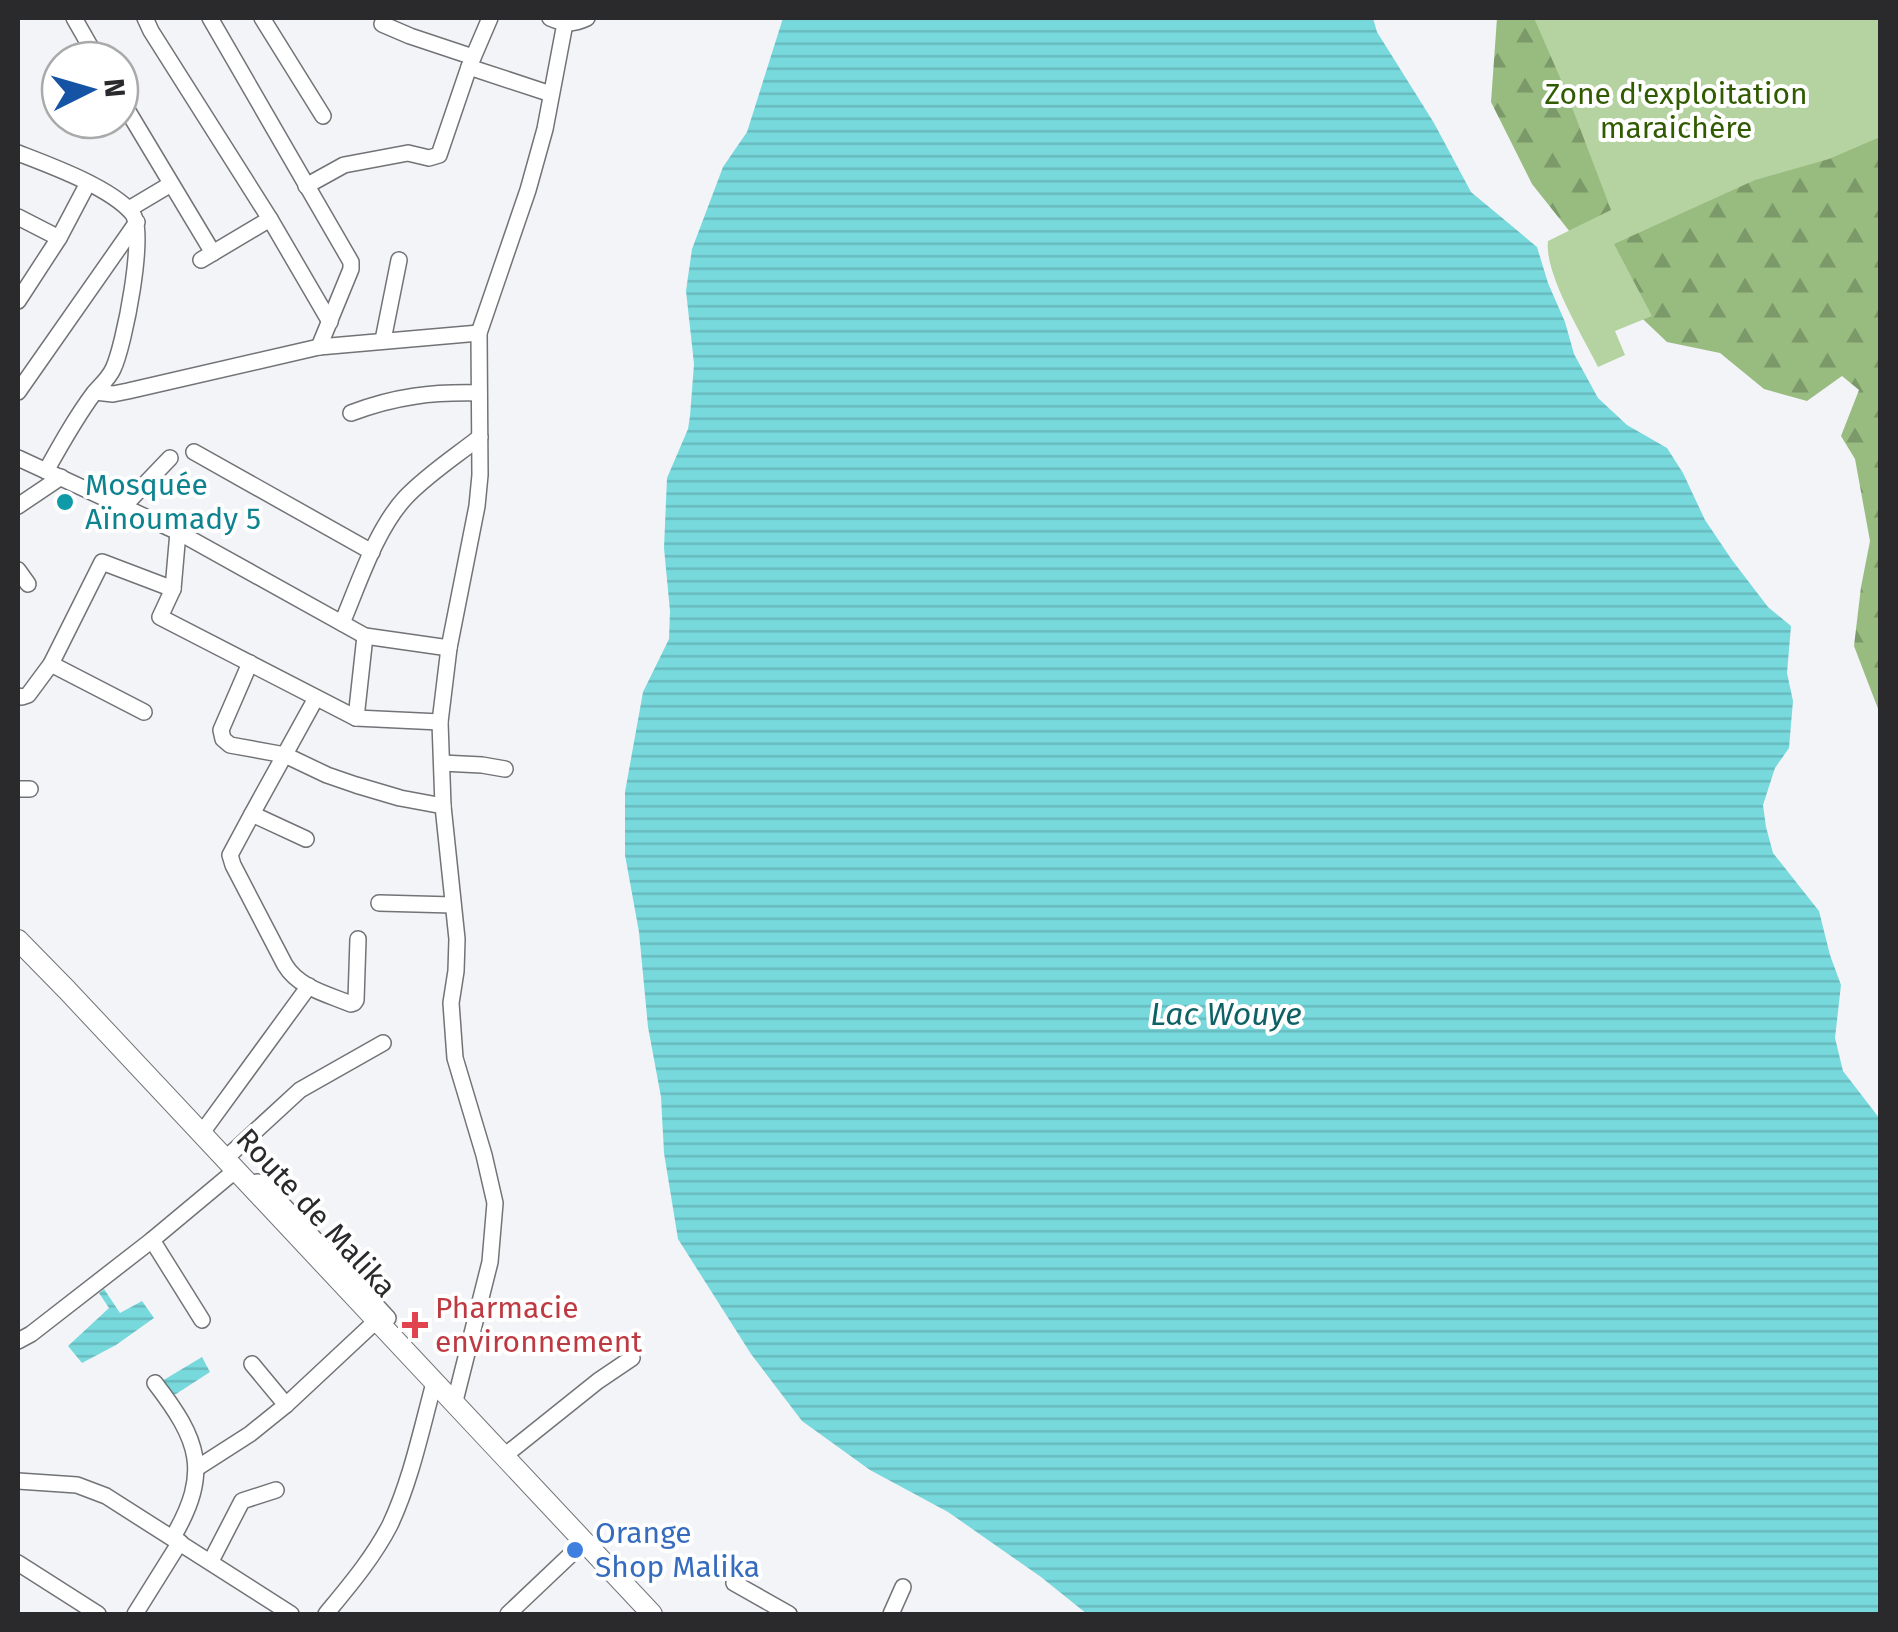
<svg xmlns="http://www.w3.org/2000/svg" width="1898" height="1632" font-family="'Fira Sans',sans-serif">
<defs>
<pattern id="forest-firs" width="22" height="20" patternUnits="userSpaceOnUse" patternTransform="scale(2.5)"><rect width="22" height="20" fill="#98bc80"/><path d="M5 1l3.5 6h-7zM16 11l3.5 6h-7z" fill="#7c9969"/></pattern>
<pattern id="water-rules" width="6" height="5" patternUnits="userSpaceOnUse" patternTransform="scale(2.5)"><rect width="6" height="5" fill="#78d9dd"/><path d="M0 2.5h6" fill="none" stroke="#68babe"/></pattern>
</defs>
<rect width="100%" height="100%" fill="#f3f4f8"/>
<path fill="url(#forest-firs)" d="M1497 18H1880V714L1854 646 1861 587 1870 541 1855 459 1841 436 1859 390 1842 376 1807 401 1764 389 1720 353 1667 342 1628 305 1532 184 1491 102Z"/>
<path fill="#b5d3a1" d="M1534 18H1880V137L1829 159 1755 180 1614 244 1652 316 1615 331 1625 355 1598 367C1583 336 1544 274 1548 241L1611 210 1565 89Z"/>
<g fill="url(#water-rules)">
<path d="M783 18H1373L1377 32 1434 123 1471 192 1537 247 1548 283 1565 322 1574 354 1598 398 1627 425 1667 448 1683 473 1705 520 1732 560 1768 607 1791 626 1787 673 1793 701 1789 748 1775 768 1763 805 1766 827 1773 853 1819 911 1830 955 1841 985 1835 1038 1843 1071 1880 1119V1614H1087L1041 1577 948 1512 870 1470 802 1421 751 1354 678 1239 664 1153 661 1097 648 1027 639 932 625 855V792L643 692 669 639 670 611 664 548 667 478 688 429 690 416 694 364 686 291 692 249 723 167 747 132Z"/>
<path d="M104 1289 120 1313 142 1301 154 1318 116 1345 82 1363 68 1346 109 1308 99 1293Z"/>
<path d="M202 1357 210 1372 176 1394 170 1395 157 1384Z"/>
</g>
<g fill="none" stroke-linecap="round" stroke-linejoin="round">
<g stroke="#717376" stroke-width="18">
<g id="minor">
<path d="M74 18 98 60"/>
<path d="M145 18 151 31 270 219 330 322"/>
<path d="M210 18 351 262V269L319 347"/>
<path d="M262 18 323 116"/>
<path d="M550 18C564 24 572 25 587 18"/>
<path d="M382 24 410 36 473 57"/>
<path d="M469 67 551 94"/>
<path d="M120 98 213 253"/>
<path d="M18 153C49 165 110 187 132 213 147 230 124 347 113 369 109 378 101 385 94 393 76 417 61 444 46 471"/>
<path d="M306 186 344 165 408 153 429 158 439 155 469 67 490 18"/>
<path d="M129 209 171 184"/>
<path d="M18 217 59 238"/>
<path d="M201 260 270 219"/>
<path d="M18 301 59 238 88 183"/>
<path d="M383 340 399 260"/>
<path d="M18 392 137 222"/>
<path d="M95 392 113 394 128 391 319 347 479 333"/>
<path d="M351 413C396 396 432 392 479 393"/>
<path d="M194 452 372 552"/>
<path d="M18 458 178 532 365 636 449 648"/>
<path d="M18 506 61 477"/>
<path d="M124 506 170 458"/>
<path d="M178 532 173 589 160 617 356 718 440 722"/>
<path d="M18 570 28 584"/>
<path d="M342 623C359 583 376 529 406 497 428 474 456 456 480 437"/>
<path d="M250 663 221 730 223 739 230 745 285 755 327 775 356 785 400 798 443 806"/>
<path d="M51 664 144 712"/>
<path d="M18 696 22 697 28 695 51 664 102 562 173 589"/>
<path d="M356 718 365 636"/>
<path d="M442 763 482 765 505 769"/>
<path d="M18 789H30"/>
<path d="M252 814 316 698"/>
<path d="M306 839 252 814 230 855 233 865 285 965C299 988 327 994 351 1004L354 1003 356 1000 358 939"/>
<path d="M379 903 453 905"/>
<path d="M201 1134 309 986"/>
<path d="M225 1159 300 1090 383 1043"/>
<path d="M250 1187 257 1182 263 1183 388 1318"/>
<path d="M152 1240 202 1320"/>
<path d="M18 1341 31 1334 152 1240 236 1170"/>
<path d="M252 1364 286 1405"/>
<path d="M155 1383C199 1440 211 1472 173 1537"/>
<path d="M454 1405 490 1262 495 1203 484 1155 455 1058 451 1003 456 971 457 939 443 806 440 722 449 648 477 506 480 475 479 333 528 190 545 129 566 18"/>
<path d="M503 1457 598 1381 632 1358"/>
<path d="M197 1468 250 1434 286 1405 376 1321"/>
<path d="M18 1481 77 1485 106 1496 291 1614"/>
<path d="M211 1561 242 1501 276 1490"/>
<path d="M18 1563 98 1614"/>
<path d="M734 1583 789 1614"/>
<path d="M135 1614 180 1542"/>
<path d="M326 1614C349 1586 373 1558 390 1525 411 1480 421 1431 434 1383"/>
<path d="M508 1614 584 1542"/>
<path d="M891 1614 903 1587"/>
</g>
</g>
<g stroke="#717376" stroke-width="22">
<path id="major" d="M18 940 67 990 652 1614"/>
</g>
<use href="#minor" stroke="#fff" stroke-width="15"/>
<use href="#major" stroke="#fff" stroke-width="20"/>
</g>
<circle fill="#0f9aa8" stroke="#fff" stroke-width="4" cx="65" cy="502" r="10"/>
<path fill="#e0444e" stroke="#fff" stroke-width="4" d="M410 1310h10v10h10v10h-10v10h-10v-10h-10v-10h10z"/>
<circle fill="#3f7fe0" stroke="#fff" stroke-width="4" cx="575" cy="1550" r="10"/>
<g text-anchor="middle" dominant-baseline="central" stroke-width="8" stroke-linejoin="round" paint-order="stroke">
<g font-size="30" fill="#315b00" stroke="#fff">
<text x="1676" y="94">Zone d'exploitation<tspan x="1676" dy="34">maraichère</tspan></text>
</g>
<g font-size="30" fill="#0d838f" stroke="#fff" text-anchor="start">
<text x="85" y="485">Mosquée<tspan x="85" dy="34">Aïnoumady 5</tspan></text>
</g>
<g font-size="30" fill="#2a2a2c" stroke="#fff">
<text transform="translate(316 1213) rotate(47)">Route de Malika</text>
</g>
<g font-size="30" fill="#be3a42" stroke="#fff" text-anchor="start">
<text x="435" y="1308">Pharmacie<tspan x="435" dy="34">environnement</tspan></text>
</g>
<g font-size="30" fill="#366cbe" stroke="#fff" text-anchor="start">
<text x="595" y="1533">Orange<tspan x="595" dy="34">Shop Malika</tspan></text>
</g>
<g font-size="32" font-style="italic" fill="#0e6265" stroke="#fff">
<text x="1226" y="1014">Lac Wouye</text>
</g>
</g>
<rect width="1898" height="1632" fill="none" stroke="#2a2a2c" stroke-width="40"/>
<g transform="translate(90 90) rotate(85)"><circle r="48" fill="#ffffff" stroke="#aaaaab" stroke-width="2.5"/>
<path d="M0-8L18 38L0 25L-18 38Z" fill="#1554a5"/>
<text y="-15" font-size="28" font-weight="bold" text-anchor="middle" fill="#2a2a2c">N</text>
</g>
</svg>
